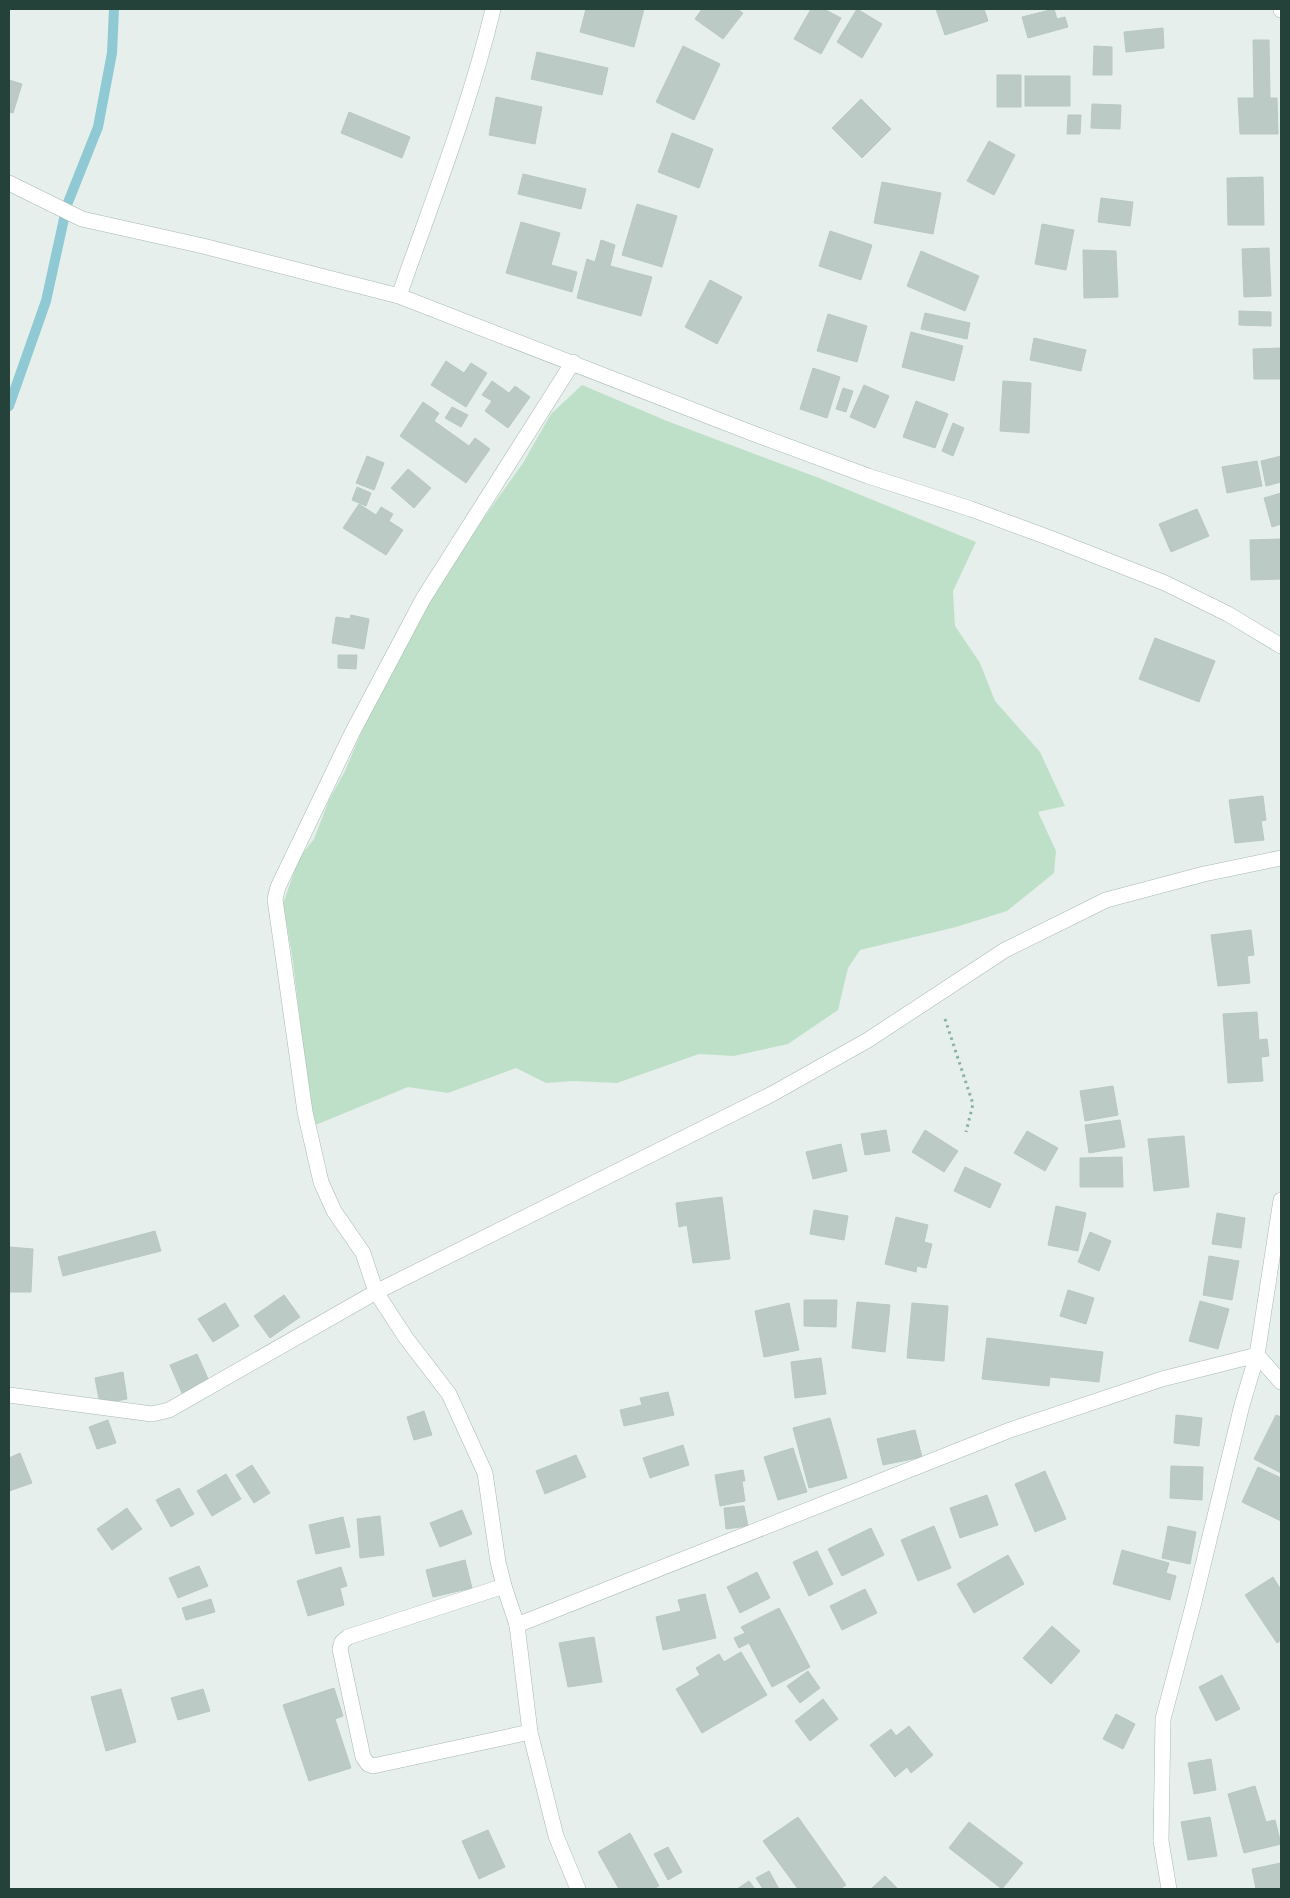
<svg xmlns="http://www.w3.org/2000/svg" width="1290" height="1898" font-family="'Exo 2',sans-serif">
<rect width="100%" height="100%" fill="#e6efeb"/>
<path fill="#bfe0c8" d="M582 385 667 421 819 478 976 542 953 591 955 626 980 663 995 701 1040 752 1065 806 1038 812 1056 851 1054 873 1007 911 956 927 860 950 848 968 838 1010 788 1044 734 1056 699 1054 617 1083 573 1081 546 1083 516 1068 448 1093 408 1087 313 1126 292 955 283 904 299 858 314 839 329 800 345 771 368 716 434 593 478 526 523 463 551 414Z"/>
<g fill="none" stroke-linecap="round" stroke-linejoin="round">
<path stroke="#8ec9d4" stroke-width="10" d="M9 406 46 301 67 205 98 127 112 53 114 9"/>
</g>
<g fill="#bbcac4" stroke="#b8c9c2">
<path d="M586 9H644L634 47 580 32Z"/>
<path d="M702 9H737L743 13 723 39 695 19Z"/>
<path d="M811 9H824L841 18 821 54 794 39Z"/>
<path d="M857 9 882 24 862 58 837 42Z"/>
<path d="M936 9H984L988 21 945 35Z"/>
<path d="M1054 9 1057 19 1065 17 1068 27 1028 38 1022 17Z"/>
<path d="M1163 28 1164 48 1126 52 1124 32Z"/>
<path d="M1253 40H1269L1270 98H1277L1278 134H1240L1238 98H1254Z"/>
<path d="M683 46 720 64 694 120 656 102Z"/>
<path d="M1094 46 1112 47V75H1093Z"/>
<path d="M537 52 608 68 602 95 531 79Z"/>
<rect x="997" y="75" width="24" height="32"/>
<rect x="1025" y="76" width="45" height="30"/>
<path d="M9 80 22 84 13 113 9 112Z"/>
<path d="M496 97 542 107 535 144 489 135Z"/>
<path d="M861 99 891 129 862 158 832 128Z"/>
<path d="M1092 104 1121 105 1120 129 1091 128Z"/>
<path d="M349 112 410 137 402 158 341 133Z"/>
<path d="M1068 115H1081L1080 134H1067Z"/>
<path d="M672 133 713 149 699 188 658 172Z"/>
<path d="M989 141 1015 155 994 195 967 181Z"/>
<path d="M523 174 586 189 581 209 518 194Z"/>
<path d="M1263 177 1264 225H1228L1227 178Z"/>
<path d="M882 182 941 193 933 234 874 223Z"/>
<path d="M1101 198 1133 202 1130 226 1098 222Z"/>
<path d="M637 204 677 216 662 267 622 255Z"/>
<path d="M521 222 560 233 551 265 577 272 572 292 506 273Z"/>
<path d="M1042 224 1074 230 1066 270 1035 264Z"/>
<path d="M830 231 872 245 861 280 819 266Z"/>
<path d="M601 240 615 245 610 266 652 277 641 316 577 298 587 259 595 262Z"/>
<path d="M1269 248 1271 296 1244 297 1242 249Z"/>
<path d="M1083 250 1116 251 1118 297 1084 298Z"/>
<path d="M921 251 979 276 965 311 907 286Z"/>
<path d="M710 280 742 297 717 344 685 327Z"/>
<path d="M1239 311 1271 312V326L1239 325Z"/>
<path d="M925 313 970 323 967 339 921 329Z"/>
<path d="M828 314 867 326 857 362 817 351Z"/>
<path d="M911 332 963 346 954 381 902 367Z"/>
<path d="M1034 338 1086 350 1081 371 1030 360Z"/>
<path d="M1281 348V379H1254L1253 349Z"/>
<path d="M446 361 464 373 471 363 487 373 466 407 431 385Z"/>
<path d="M813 368 840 377 827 418 800 409Z"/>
<path d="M492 381 509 393 515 386 530 397 508 428 485 411 492 401 482 395Z"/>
<path d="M1003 381 1031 383 1029 433 1000 431Z"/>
<path d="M864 385 889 396 875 428 850 417Z"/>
<path d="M843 388 853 391 846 412 836 409Z"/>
<path d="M916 401 948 414 935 448 903 437Z"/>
<path d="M423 402 439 413 434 421 469 446 475 438 490 449 466 483 400 436Z"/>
<path d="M452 407 468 415 461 427 445 418Z"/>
<path d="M953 423 964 428 953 456 942 451Z"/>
<path d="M367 456 384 463 374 490 356 483Z"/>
<path d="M1281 456V482L1266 486 1261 461Z"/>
<path d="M1257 461 1262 486 1227 493 1222 467Z"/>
<path d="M408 469 431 488 414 508 391 488Z"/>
<path d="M357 487 371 493 366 506 352 500Z"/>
<path d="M1281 493V524L1272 527 1264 498Z"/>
<path d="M359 504 376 515 381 507 393 514 389 521 403 530 386 555 343 528Z"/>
<path d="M1197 509 1209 536 1171 552 1159 524Z"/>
<path d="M1281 539V579L1251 580 1250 540Z"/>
<path d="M351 615 369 619 364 649 332 643 336 617 350 619Z"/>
<path d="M1155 638 1215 661 1199 702 1139 679Z"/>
<path d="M338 655H357L356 669 338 668Z"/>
<path d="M1263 796 1266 820 1261 821 1264 840 1235 843 1229 800Z"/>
<path d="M1251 930 1254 955 1247 956 1250 983 1218 986 1211 935Z"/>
<path d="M1257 1012 1259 1040 1267 1039 1269 1056 1261 1057 1263 1081 1228 1083 1223 1014Z"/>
<path d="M1113 1086 1118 1115 1085 1121 1080 1091Z"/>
<path d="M1120 1120 1125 1147 1089 1153 1085 1125Z"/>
<path d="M886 1130 890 1151 865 1155 861 1134Z"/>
<path d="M925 1130 958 1151 944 1172 912 1152Z"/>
<path d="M1027 1131 1058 1148 1045 1171 1014 1153Z"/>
<path d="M1184 1136 1189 1187 1154 1191 1148 1139Z"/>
<path d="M841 1144 847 1171 813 1179 806 1152Z"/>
<path d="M1122 1157 1123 1187H1080V1158Z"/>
<path d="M965 1167 1001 1184 990 1208 954 1191Z"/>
<path d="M722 1197 730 1259 693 1263 687 1225 679 1227 676 1203Z"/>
<path d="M1056 1206 1086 1213 1078 1251 1048 1245Z"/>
<path d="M814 1210 848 1216 844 1240 810 1234Z"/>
<path d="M1217 1213 1245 1218 1241 1248 1212 1244Z"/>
<path d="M896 1217 928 1225 924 1242 932 1244 926 1268 917 1266 916 1272 885 1264Z"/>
<path d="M155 1231 161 1251 63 1276 58 1257Z"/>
<path d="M1090 1232 1111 1241 1099 1271 1078 1262Z"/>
<path d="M9 1247 33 1249 31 1292H9Z"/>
<path d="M1209 1256 1239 1261 1232 1300 1203 1295Z"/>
<path d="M1068 1290 1094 1298 1086 1324 1060 1316Z"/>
<path d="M284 1295 300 1317 270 1338 254 1316Z"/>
<path d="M804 1300H837L836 1327 804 1326Z"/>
<path d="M1200 1301 1229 1309 1218 1349 1189 1341Z"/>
<path d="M857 1302 890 1305 885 1352 852 1348Z"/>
<path d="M225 1303 239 1326 213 1342 198 1319Z"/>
<path d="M789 1303 799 1350 764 1357 755 1311Z"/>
<path d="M912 1303 948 1306 944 1361 907 1358Z"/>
<path d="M987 1338 1103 1352 1099 1382 1050 1377 1049 1386 982 1379Z"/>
<path d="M197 1354 209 1381 182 1393 170 1365Z"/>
<path d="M821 1358 826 1394 795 1398 791 1362Z"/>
<path d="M123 1372 127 1399 100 1404 95 1378Z"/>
<path d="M668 1392 674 1415 624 1426 620 1410 642 1405 640 1398Z"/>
<path d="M424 1411 432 1435 414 1440 407 1417Z"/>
<path d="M1176 1415 1202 1418 1199 1446 1174 1443Z"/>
<path d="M1276 1415 1281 1417V1473L1254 1459Z"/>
<path d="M830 1418 847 1478 809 1488 793 1428Z"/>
<path d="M108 1420 116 1443 97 1449 89 1427Z"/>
<path d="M915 1430 922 1457 883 1465 877 1439Z"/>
<path d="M683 1445 689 1465 650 1478 643 1458Z"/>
<path d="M793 1448 807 1492 778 1500 764 1457Z"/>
<path d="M20 1453 32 1483 9 1491V1458Z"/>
<path d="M576 1455 586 1477 545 1494 536 1471Z"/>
<path d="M252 1465 270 1493 254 1503 236 1475Z"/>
<path d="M1171 1466 1203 1467 1202 1500 1170 1498Z"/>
<path d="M1258 1467 1281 1478V1521L1242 1502Z"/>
<path d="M743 1470 745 1481H742L745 1501 720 1506 715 1475Z"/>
<path d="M1045 1471 1066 1519 1035 1532 1015 1484Z"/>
<path d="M226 1474 241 1499 212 1516 197 1491Z"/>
<path d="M179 1488 194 1514 171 1527 156 1500Z"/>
<path d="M987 1495 998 1525 960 1538 950 1508Z"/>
<path d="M744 1506 748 1526 726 1529 724 1508Z"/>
<path d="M127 1508 142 1529 112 1550 97 1529Z"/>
<path d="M462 1510 472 1534 440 1547 430 1523Z"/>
<path d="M380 1516 384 1555 360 1558 357 1519Z"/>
<path d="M343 1517 350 1547 316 1554 309 1525Z"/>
<path d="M934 1526 951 1568 918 1581 901 1540Z"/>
<path d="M1168 1526 1196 1532 1190 1564 1162 1558Z"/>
<path d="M871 1528 884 1555 842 1576 828 1549Z"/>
<path d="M1122 1550 1169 1563 1166 1573 1176 1576 1170 1600 1113 1584Z"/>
<path d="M817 1551 833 1584 809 1596 793 1562Z"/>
<path d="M1008 1555 1024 1584 974 1613 957 1584Z"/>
<path d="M465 1560 472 1588 433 1597 426 1570Z"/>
<path d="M199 1566 208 1586 178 1598 169 1578Z"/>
<path d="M341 1567 347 1586 340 1588 344 1605 308 1616 297 1581Z"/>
<path d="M757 1572 770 1598 740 1613 727 1587Z"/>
<path d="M1273 1577 1281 1590V1640L1277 1643 1245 1595Z"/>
<path d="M865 1589 877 1613 842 1630 830 1606Z"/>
<path d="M705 1594 716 1638 663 1650 656 1617 681 1611 678 1600Z"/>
<path d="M211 1599 215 1612 186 1620 182 1608Z"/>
<path d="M779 1608 810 1667 772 1687 749 1643 739 1648 734 1638 745 1633 741 1627Z"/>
<path d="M1052 1626 1080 1651 1051 1684 1023 1658Z"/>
<path d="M594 1637 602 1682 568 1687 559 1643Z"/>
<path d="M741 1652 767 1695 702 1733 676 1689 700 1675 696 1668 719 1654 724 1662Z"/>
<path d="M808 1671 820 1688 800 1703 787 1686Z"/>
<path d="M1222 1675 1240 1709 1216 1721 1199 1687Z"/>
<path d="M334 1688 343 1716 335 1719 351 1768 309 1781 283 1705Z"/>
<path d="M121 1689 136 1742 106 1751 91 1697Z"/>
<path d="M203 1689 210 1711 178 1720 171 1698Z"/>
<path d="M823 1699 838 1719 810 1741 795 1721Z"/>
<path d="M1116 1714 1135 1724 1123 1749 1103 1739Z"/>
<path d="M909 1726 933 1755 911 1773 907 1767 895 1777 870 1745 891 1729 896 1736Z"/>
<path d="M1211 1759 1216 1790 1194 1794 1188 1763Z"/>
<path d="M1255 1786 1266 1822 1275 1820 1281 1844 1244 1853 1228 1794Z"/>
<path d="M798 1817 846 1885 840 1889H798L763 1841Z"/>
<path d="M1210 1817 1217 1856 1188 1860 1181 1822Z"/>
<path d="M969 1822 1023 1863 1002 1889 949 1848Z"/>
<path d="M488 1830 505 1867 479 1879 462 1841Z"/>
<path d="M630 1833 659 1886 653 1889H619L598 1852Z"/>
<path d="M668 1847 682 1872 668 1880 654 1854Z"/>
<path d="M1281 1863V1889H1256L1252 1869Z"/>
<path d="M769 1871 779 1889H763L756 1878Z"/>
<path d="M885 1876 898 1889H871Z"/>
<path d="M749 1881 755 1889H737Z"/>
</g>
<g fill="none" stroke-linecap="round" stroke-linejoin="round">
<g stroke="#a8b8b2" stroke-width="16">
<g id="street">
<path d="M1281 9V10"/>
<path d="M9 183 82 219 203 246 399 296 757 435 868 476 971 509 1050 538 1165 583 1228 614 1281 646"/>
<path d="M399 296C432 201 470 106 493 9"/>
<path d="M573 362 423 599 352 733 278 887 275 899 305 1112 321 1182 334 1211 363 1253 376 1292 406 1338 449 1394 485 1473 498 1562 504 1586 517 1625 1010 1430 1162 1379 1257 1355 1281 1382"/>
<path d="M9 1395 152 1414 169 1410 376 1292 772 1094 868 1040 1005 950 1106 900 1204 874 1281 858"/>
<path d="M504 1586 348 1637 342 1642 340 1649 363 1757 368 1764 373 1766 530 1732"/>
<path d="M517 1625 530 1732 556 1836 578 1889"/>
<path d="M1169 1889 1161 1841 1163 1719 1194 1602 1242 1405 1257 1355 1281 1200"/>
</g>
</g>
<path stroke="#86b3a5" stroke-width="3" stroke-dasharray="2.5 4" stroke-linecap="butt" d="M945 1019 973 1104 966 1132"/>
<use href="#street" stroke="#fff" stroke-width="15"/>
</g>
<rect width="1290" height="1898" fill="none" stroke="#24423a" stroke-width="20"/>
</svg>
